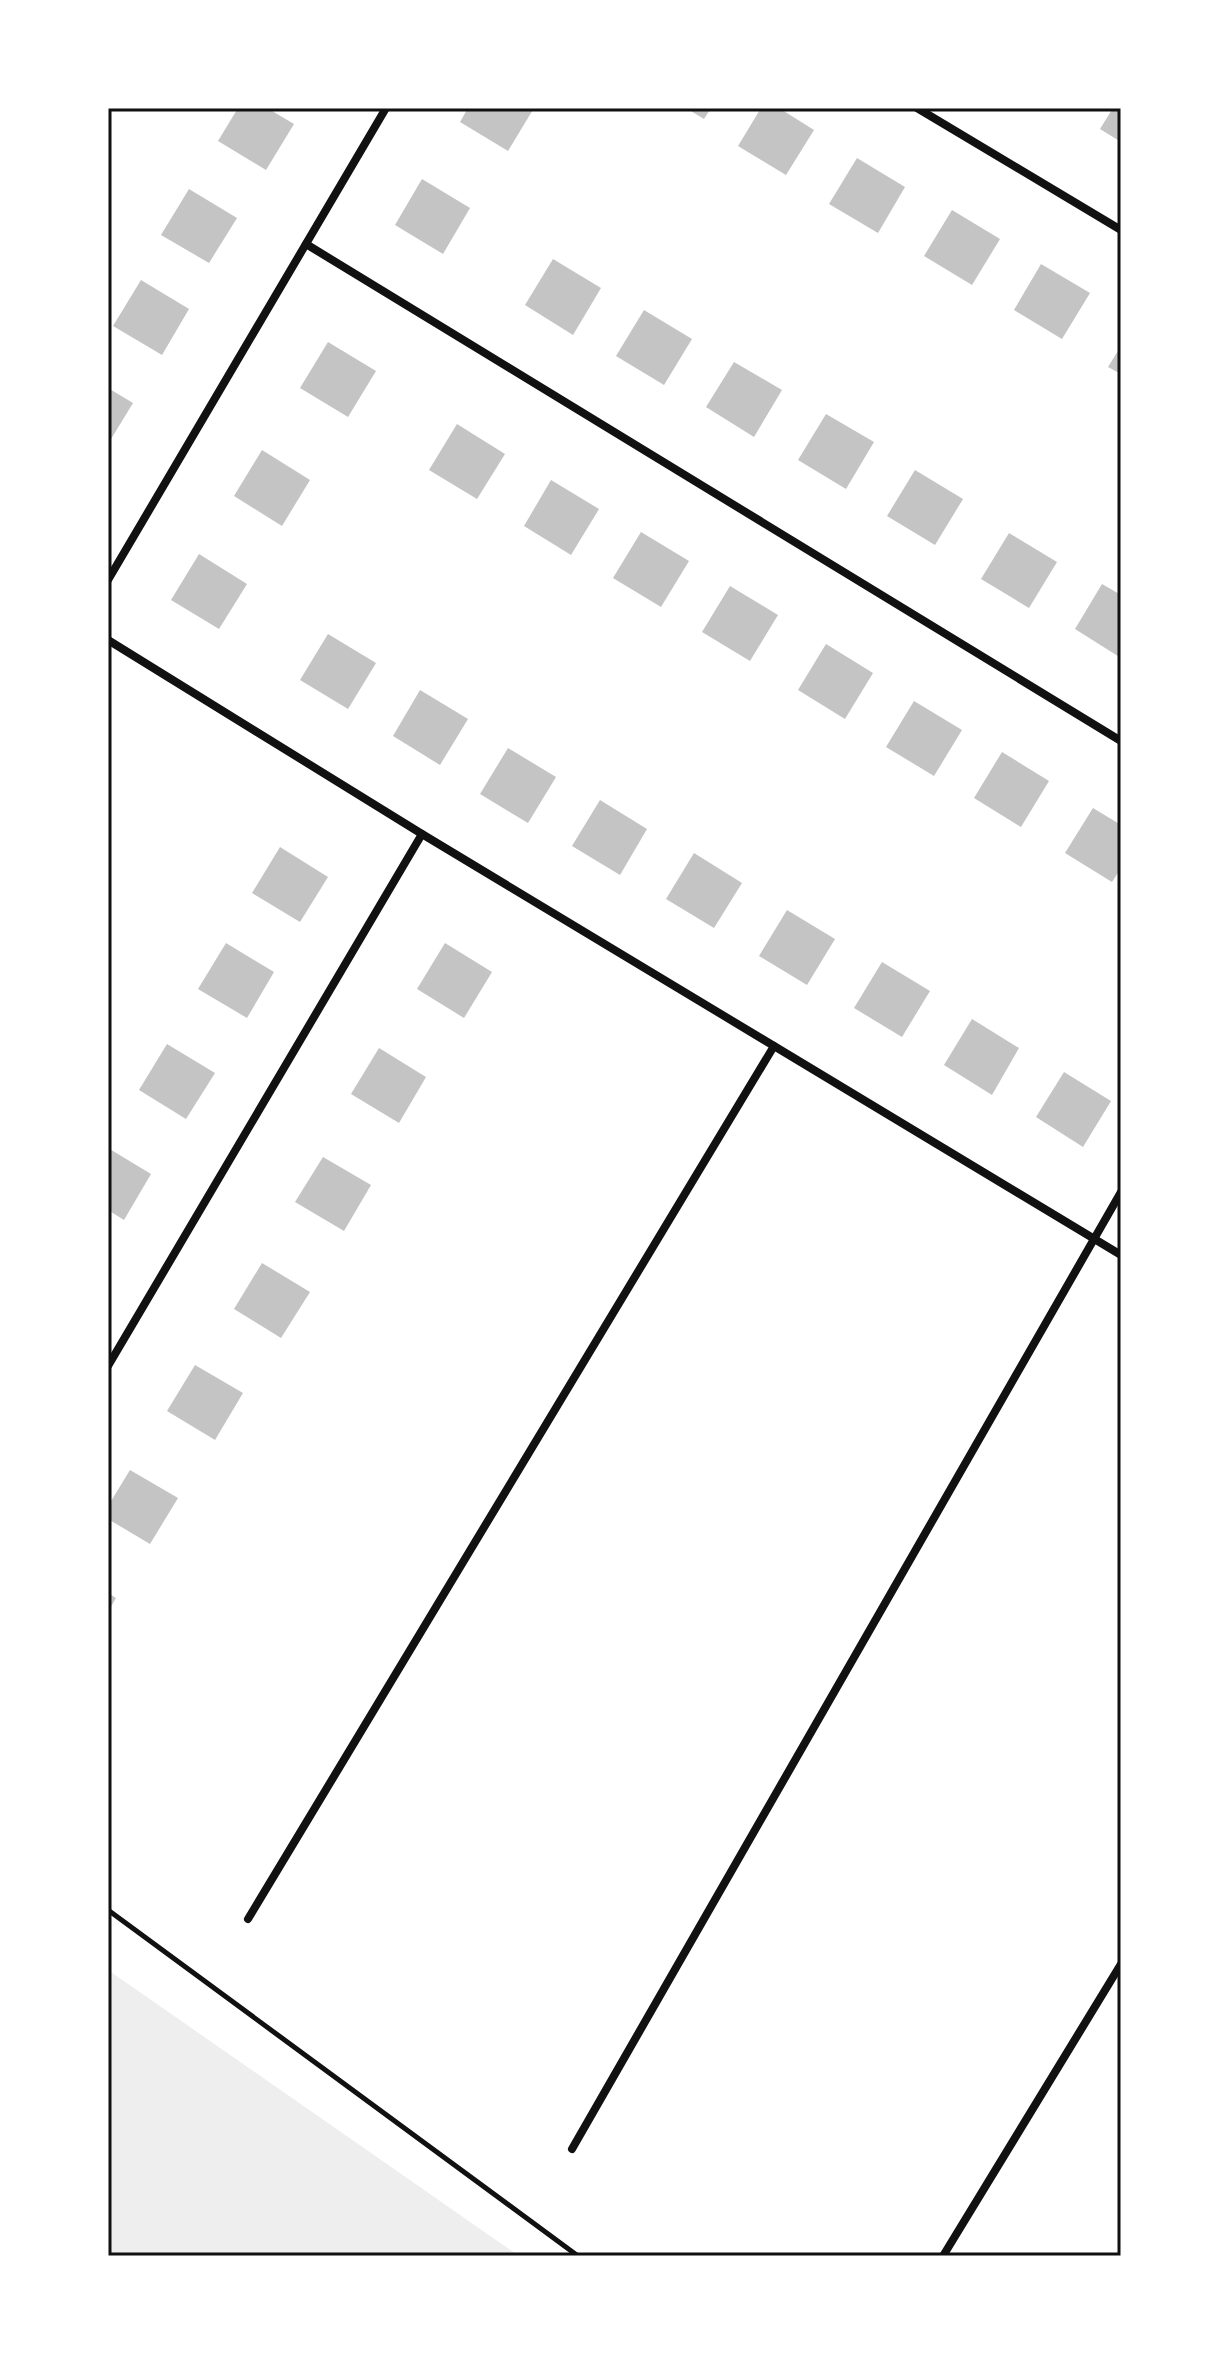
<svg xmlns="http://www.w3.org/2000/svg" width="1229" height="2364" font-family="'Sofia Sans Condensed',sans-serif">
<rect width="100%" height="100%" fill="#fff"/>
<path fill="#eee" d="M108 1970 519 2256H108Z"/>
<g fill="#c4c4c4">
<path d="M238 108H267L294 124 266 170 218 141Z"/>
<path d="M468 108H534L508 151 460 122Z"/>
<path d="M686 108H711L704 119Z"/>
<path d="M761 108H779L814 130 786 175 738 146Z"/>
<path d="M1113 108H1121V142L1100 129Z"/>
<path d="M857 158 905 187 878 233 829 204Z"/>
<path d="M422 179 470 208 443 254 395 225Z"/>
<path d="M189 189 237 218 209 263 161 235Z"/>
<path d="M952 210 1000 239 972 285 924 256Z"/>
<path d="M553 259 601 288 573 335 525 305Z"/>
<path d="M1041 264 1090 293 1062 339 1014 310Z"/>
<path d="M141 280 189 309 162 355 113 326Z"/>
<path d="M644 310 692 339 664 385 616 356Z"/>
<path d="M328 342 376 371 348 417 300 388Z"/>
<path d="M1121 346V374L1108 367Z"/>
<path d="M734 362 782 390 754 437 706 407Z"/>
<path d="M108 388 133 403 108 444Z"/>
<path d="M826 414 874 442 846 489 798 460Z"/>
<path d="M457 424 505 454 477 499 429 470Z"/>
<path d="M262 450 310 480 282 526 234 496Z"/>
<path d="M915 470 963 499 935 545 887 516Z"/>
<path d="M551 480 599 509 571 555 524 526Z"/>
<path d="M641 532 689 561 661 607 613 578Z"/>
<path d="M1009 533 1057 562 1029 608 981 579Z"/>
<path d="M199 554 247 584 219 629 171 600Z"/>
<path d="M1102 584 1121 595V658L1075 629Z"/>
<path d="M730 586 778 615 750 661 702 632Z"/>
<path d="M328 634 376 663 348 709 300 680Z"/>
<path d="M826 644 873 673 845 719 798 690Z"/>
<path d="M420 690 468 719 440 765 393 736Z"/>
<path d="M914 701 962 730 934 776 886 747Z"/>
<path d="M508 748 556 777 528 823 480 794Z"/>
<path d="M1002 752 1049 781 1021 827 974 798Z"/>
<path d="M600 800 647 829 620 875 572 846Z"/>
<path d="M1093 808 1121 825V868L1112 882 1065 853Z"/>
<path d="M280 847 328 877 300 922 252 893Z"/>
<path d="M694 853 742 883 714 928 666 899Z"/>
<path d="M787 910 835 939 807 985 759 956Z"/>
<path d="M226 943 274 972 247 1018 198 989Z"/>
<path d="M445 943 492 972 464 1018 417 989Z"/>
<path d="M882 962 930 991 902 1037 854 1008Z"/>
<path d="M972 1019 1019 1048 992 1095 944 1065Z"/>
<path d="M167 1044 215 1073 186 1119 139 1090Z"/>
<path d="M379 1048 426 1077 399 1123 351 1094Z"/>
<path d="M1064 1072 1111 1101 1083 1147 1036 1117Z"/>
<path d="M108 1148 151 1174 124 1220 108 1210Z"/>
<path d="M323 1157 371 1185 344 1231 295 1202Z"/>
<path d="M262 1263 310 1292 281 1338 234 1309Z"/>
<path d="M195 1365 243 1393 215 1440 167 1411Z"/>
<path d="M130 1470 178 1498 150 1544 108 1519V1506Z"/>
<path d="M108 1593 116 1598 108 1612Z"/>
</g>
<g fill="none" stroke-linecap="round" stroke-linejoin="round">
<path stroke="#111" stroke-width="5" d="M108 1910 578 2256"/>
<g stroke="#111" stroke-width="8">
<path d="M917 108 1121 230"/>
<path d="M306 244 1121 741"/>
<path d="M108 580 386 108"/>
<path d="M108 640 422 834 1121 1255"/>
<path d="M108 1366 422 834"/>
<path d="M248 1919 774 1046"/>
<path d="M572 2149 1121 1192"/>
<path d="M943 2256 1121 1964"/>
</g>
</g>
<rect width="1229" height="2364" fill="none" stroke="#ffffff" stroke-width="220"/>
<rect x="110" y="110" width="1009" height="2144" fill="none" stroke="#111" stroke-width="3"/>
</svg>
